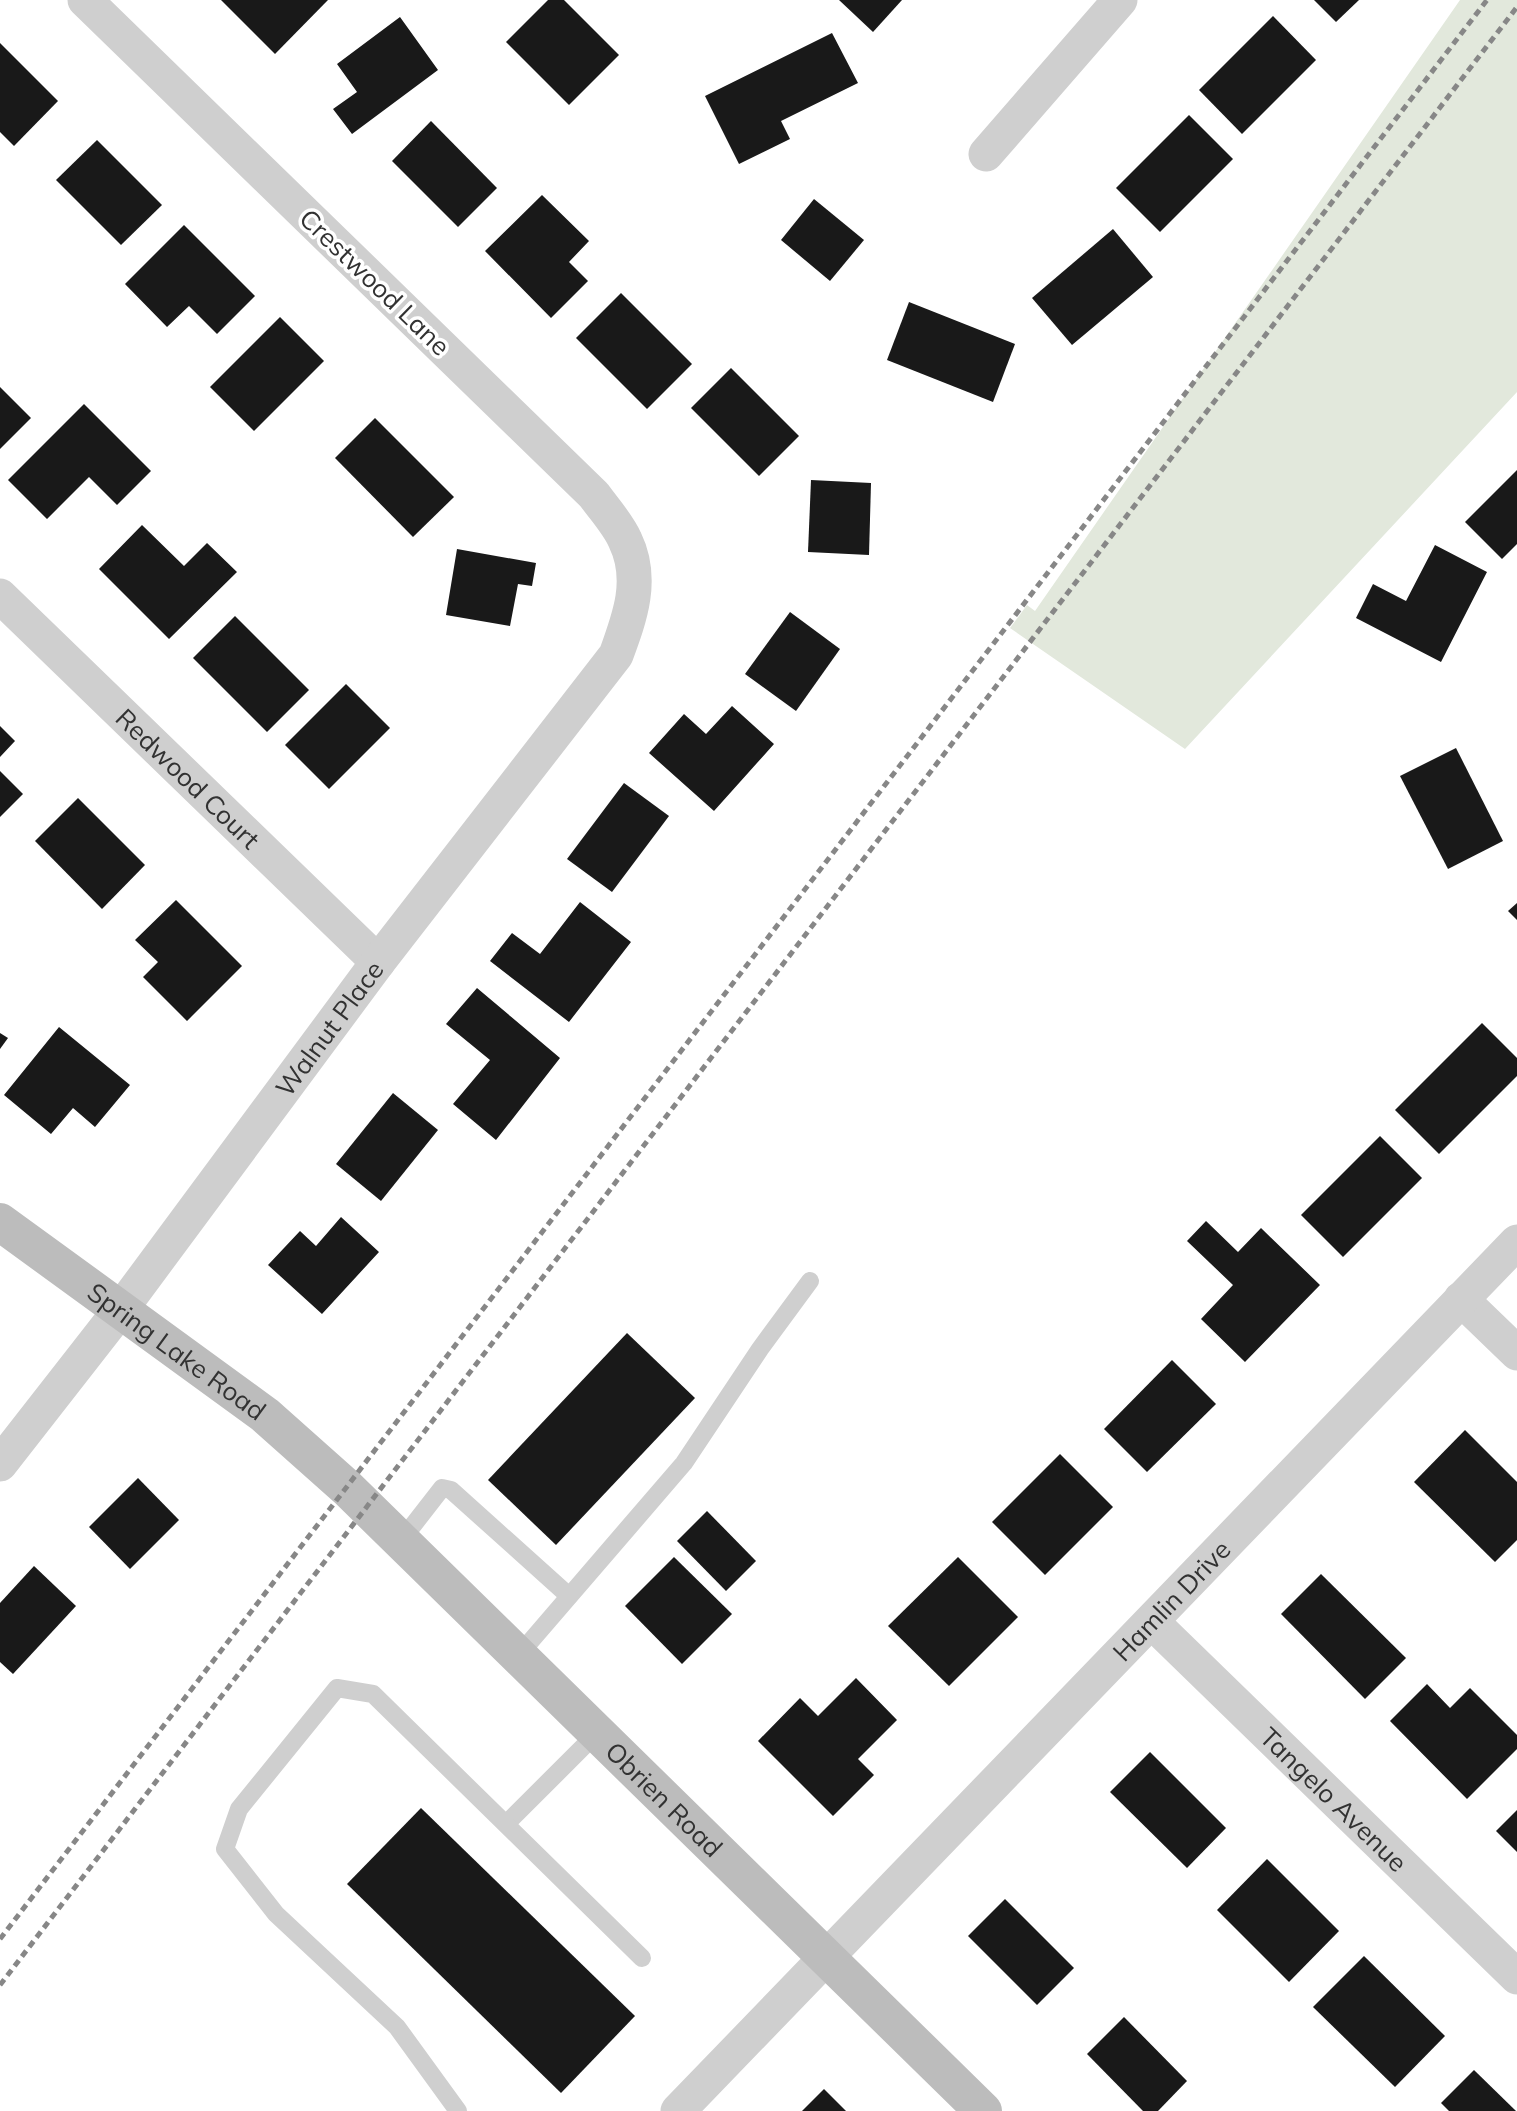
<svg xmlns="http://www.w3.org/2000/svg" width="1517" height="2111" font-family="Mulish,sans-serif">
<rect width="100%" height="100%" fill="#fff"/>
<path fill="#e2e8dc" d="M1460 0H1517V392L1185 749 1010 628 1027 605 1035 611Z"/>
<g fill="#191919">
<path d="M221 0H328L275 54Z"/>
<path d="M548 0H564L619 55 569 105 506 42Z"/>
<path d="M839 0H902L873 32Z"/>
<path d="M1314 0H1359L1336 22Z"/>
<path d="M1273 16 1316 60 1242 134 1199 90Z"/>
<path d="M400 17 438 70 352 134 333 109 357 92 337 64Z"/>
<path d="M832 33 858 83 781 121 790 139 739 164 705 96Z"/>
<path d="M0 43 58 101 14 146 0 132Z"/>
<path d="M1189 115 1233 159 1160 232 1116 188Z"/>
<path d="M431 121 497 188 458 227 392 161Z"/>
<path d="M97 140 162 205 121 245 56 180Z"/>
<path d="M542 195 589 241 569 262 588 281 551 318 485 251Z"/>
<path d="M814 199 864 240 830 281 781 240Z"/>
<path d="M184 225 255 296 217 334 189 306 167 327 125 284Z"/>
<path d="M1113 229 1153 277 1072 345 1032 298Z"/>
<path d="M621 293 692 364 647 409 576 338Z"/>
<path d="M909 302 1015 344 993 402 887 360Z"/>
<path d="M280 317 324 361 254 431 210 387Z"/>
<path d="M731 368 799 436 759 476 691 408Z"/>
<path d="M0 387 31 418 0 449Z"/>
<path d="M84 404 151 471 117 505 89 477 47 519 8 480Z"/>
<path d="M375 418 454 497 413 537 335 458Z"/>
<path d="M1517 470V544L1502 559 1465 522Z"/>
<path d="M811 480 871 483 869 555 808 552Z"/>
<path d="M142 525 184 566 207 543 237 572 169 639 99 569Z"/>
<path d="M1435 545 1487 572 1441 662 1356 618 1373 584 1406 601Z"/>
<path d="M457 549 536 563 532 586 518 584 510 626 446 615Z"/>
<path d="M790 612 840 649 796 711 745 674Z"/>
<path d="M235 616 309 690 267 732 193 658Z"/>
<path d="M346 684 390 728 329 789 285 745Z"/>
<path d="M732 706 774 744 714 811 649 753 684 714 706 734Z"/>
<path d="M0 726 15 741 0 757Z"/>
<path d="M1456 748 1503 841 1448 869 1400 776Z"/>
<path d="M0 771 23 794 0 817Z"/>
<path d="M624 783 669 816 612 892 567 859Z"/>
<path d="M78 798 145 865 102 909 35 841Z"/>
<path d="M176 900 242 966 187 1021 143 977 158 962 135 940Z"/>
<path d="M580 902 631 942 569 1022 490 961 512 933 540 954Z"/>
<path d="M1517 903V920L1508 911Z"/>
<path d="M477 988 560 1058 496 1140 453 1104 490 1060 446 1024Z"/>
<path d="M1482 1023 1517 1058V1076L1439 1154 1395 1110Z"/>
<path d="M59 1027 130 1085 95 1127 73 1108 51 1134 4 1095Z"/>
<path d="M0 1033 8 1038 0 1049Z"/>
<path d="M393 1093 438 1130 381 1201 336 1164Z"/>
<path d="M1380 1136 1422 1178 1343 1257 1301 1215Z"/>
<path d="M341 1217 379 1252 322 1314 268 1265 300 1231 316 1246Z"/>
<path d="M1206 1221 1238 1252 1261 1228 1320 1285 1245 1362 1201 1319 1233 1285 1187 1241Z"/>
<path d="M627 1333 695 1398 556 1545 488 1480Z"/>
<path d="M1172 1360 1216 1404 1147 1472 1104 1429Z"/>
<path d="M1465 1430 1517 1482V1540L1495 1562 1414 1482Z"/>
<path d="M1060 1454 1113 1507 1045 1575 992 1522Z"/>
<path d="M138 1478 179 1520 130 1569 89 1527Z"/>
<path d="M707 1511 756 1561 726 1591 677 1541Z"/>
<path d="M674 1557 732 1614 682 1664 625 1606Z"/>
<path d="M958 1557 1018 1617 949 1686 888 1626Z"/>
<path d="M34 1566 76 1606 13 1674 0 1662V1603Z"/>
<path d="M1321 1574 1406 1658 1365 1699 1281 1614Z"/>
<path d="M856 1678 897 1720 858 1759 874 1775 833 1816 758 1741 800 1698 818 1716Z"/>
<path d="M1427 1684 1450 1708 1470 1688 1517 1735V1749L1467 1799 1390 1721Z"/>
<path d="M1150 1752 1226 1828 1187 1868 1110 1792Z"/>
<path d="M421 1808 635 2016 561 2093 347 1884Z"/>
<path d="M1517 1810V1852L1496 1831Z"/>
<path d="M1267 1859 1339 1931 1289 1982 1217 1910Z"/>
<path d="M1005 1899 1074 1968 1037 2005 968 1936Z"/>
<path d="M1364 1956 1445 2036 1395 2087 1313 2007Z"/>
<path d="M1124 2017 1187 2081 1158 2111H1143L1087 2054Z"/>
<path d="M1474 2070 1516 2111H1449L1441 2103Z"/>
<path d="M824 2089 846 2111H802Z"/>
</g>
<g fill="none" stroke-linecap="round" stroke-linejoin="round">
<g stroke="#cfcfcf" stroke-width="18">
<path d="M400 1542 442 1488 451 1490 569 1596"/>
<path d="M517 1657 684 1463 760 1349 810 1281"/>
<path d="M507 1823 596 1734"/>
<path d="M458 2111 397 2027 276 1914 225 1849 239 1809 337 1688 373 1694 642 1958"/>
</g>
<g stroke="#cfcfcf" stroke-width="35">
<path d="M986 154 1120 0"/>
<path id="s1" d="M0 596 378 962"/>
<path d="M1461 1299 1517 1353"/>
<path id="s2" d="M0 1464 121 1309 378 962 616 655C630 617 644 579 625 540 618 524 604 509 594 495L85 0"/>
<path id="s3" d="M1152 1622 1517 1977"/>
<path id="s4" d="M678 2111 1517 1242"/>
</g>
<path stroke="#bcbcbc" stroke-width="38" id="s5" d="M0 1222 265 1415 347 1488 983 2111"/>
<g stroke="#878787" stroke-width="5" stroke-dasharray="7 5" stroke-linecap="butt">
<path d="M0 1939 1487 0"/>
<path d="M0 1985 1517 7"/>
</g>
</g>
<g text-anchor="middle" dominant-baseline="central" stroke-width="7" stroke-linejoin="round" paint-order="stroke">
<g font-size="26" fill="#323232" stroke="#fff">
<text transform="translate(375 282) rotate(44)">Crestwood Lane</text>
<text stroke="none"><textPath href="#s1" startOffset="262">Redwood Court</textPath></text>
<text stroke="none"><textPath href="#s2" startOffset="546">Walnut Place</textPath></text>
<text stroke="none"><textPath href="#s5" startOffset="219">Spring Lake Road</textPath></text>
<text stroke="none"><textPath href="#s4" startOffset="710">Hamlin Drive</textPath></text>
<text stroke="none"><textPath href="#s5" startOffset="882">Obrien Road</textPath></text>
<text stroke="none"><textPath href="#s3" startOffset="254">Tangelo Avenue</textPath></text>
</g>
</g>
</svg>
